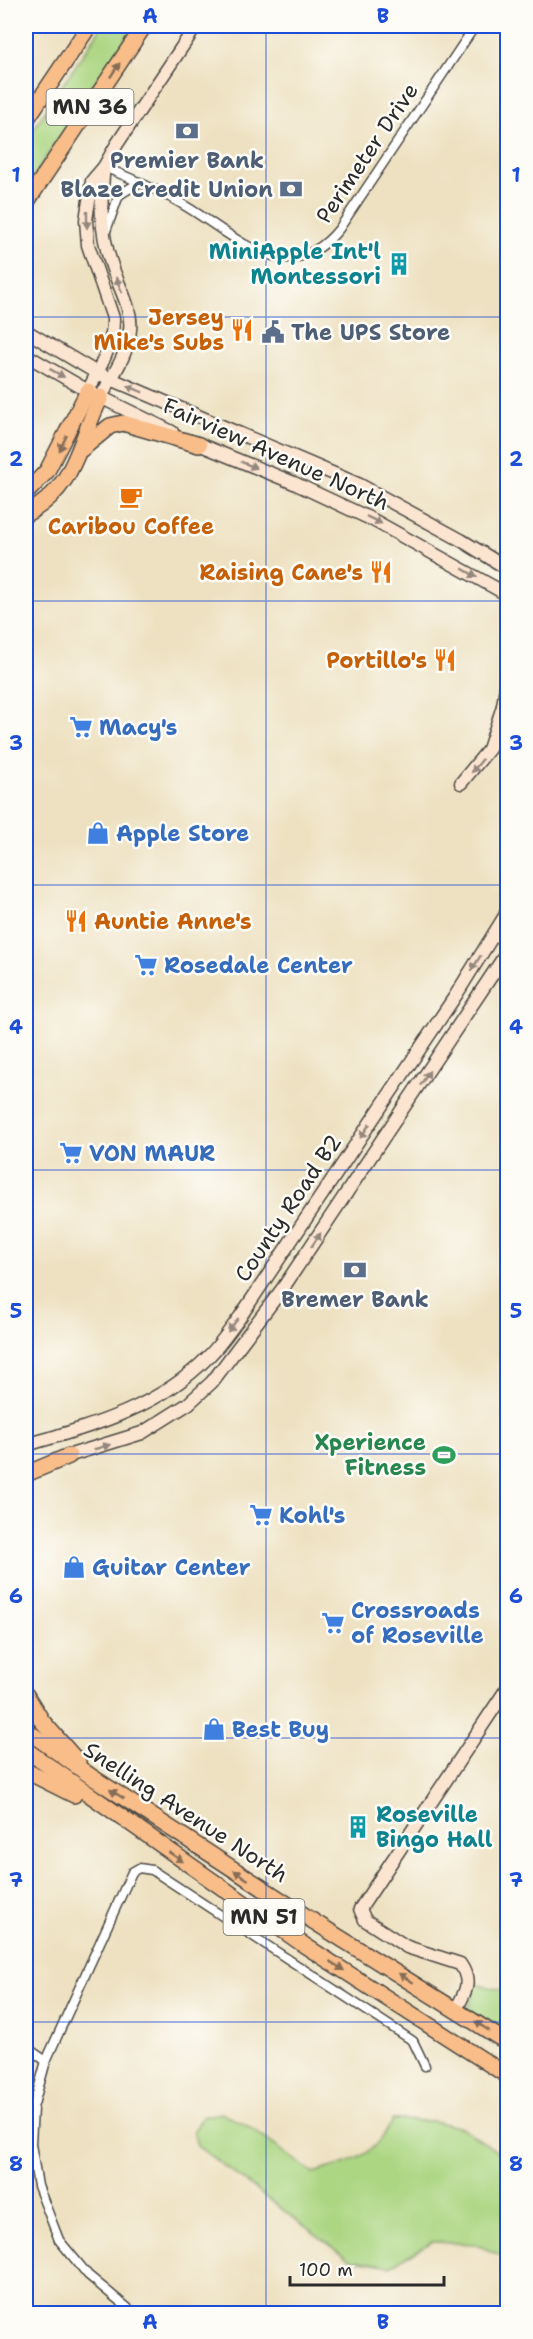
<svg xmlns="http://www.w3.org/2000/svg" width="533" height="2339" font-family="'Shantell Sans',sans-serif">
<rect width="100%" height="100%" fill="#fdfcf7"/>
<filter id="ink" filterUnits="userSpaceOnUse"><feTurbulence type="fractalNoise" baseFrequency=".0167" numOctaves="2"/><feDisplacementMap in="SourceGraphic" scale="12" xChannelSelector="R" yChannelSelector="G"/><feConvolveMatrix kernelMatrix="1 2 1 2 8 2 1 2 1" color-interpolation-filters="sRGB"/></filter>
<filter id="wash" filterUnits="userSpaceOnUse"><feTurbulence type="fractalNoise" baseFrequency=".008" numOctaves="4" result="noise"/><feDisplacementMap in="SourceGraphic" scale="24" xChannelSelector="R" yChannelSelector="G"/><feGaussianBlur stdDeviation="1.35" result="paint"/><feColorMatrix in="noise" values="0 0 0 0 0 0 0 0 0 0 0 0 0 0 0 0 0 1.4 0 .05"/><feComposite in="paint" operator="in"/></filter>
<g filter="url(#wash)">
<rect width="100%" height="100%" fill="#eee1c1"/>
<g fill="#acd682" stroke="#6c8056" stroke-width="1.5">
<path d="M102 26H134L26 187V140Z"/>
<path d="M475 1984 507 1991V2036L468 2011Z"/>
<path d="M223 2113 249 2127 313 2173C351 2162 374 2158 392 2120L433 2121 462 2128 507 2158V2258L474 2244 432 2242 390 2266 349 2259 197 2146 193 2132 203 2116Z"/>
</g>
</g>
<g filter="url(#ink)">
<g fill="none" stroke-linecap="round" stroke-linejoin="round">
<g stroke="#484642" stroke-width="11">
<g id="street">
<path d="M104 167C133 179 161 191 187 207 237 237 288 292 339 229L475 26"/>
<path d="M106 231 119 195 140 182"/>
<path d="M26 2047 46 2061"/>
<path d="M135 2314 88 2275 59 2240 38 2186 31 2144 33 2108 46 2061 132 1872 139 1868 152 1870 413 2041 425 2066"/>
</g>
</g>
<g stroke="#484642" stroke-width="15">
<g id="secondary">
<path d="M26 331 97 373 360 485 461 540 508 569"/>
<path d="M26 355 88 391 172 432"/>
<path d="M88 391C100 367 114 344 113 318L88 245 86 220 92 181 104 167 117 144 196 26"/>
<path d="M101 397C112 376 128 355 130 330 133 308 117 284 111 263 100 231 100 200 104 167"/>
<path d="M191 441 294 483 373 520 508 595"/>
<path d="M508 674 503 706 508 746"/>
<path d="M461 783 489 749 503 706"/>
<path d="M26 1445C92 1426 159 1408 209 1356 220 1345 230 1330 240 1317L456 995 505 916 508 907"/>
<path d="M61 1458 142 1433 188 1404 212 1382 283 1288 508 951"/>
<path d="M456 2009C466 1992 472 1981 460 1964L407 1947 365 1920 360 1909 508 1687"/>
</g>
</g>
<g stroke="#484642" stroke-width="18">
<g id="highway">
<path d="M26 120 89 26"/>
<path d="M26 203 144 26"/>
<path d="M82 449 110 426 123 423 199 445"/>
<path d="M26 493 47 471 88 391"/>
<path d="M26 514C77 487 77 444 101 397"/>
<path d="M26 1474 69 1456"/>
<path d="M26 1695 42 1721 78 1762"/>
<path d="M26 1730 92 1777 313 1921 508 2043"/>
<path d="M26 1750 304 1945 508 2076"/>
<path d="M26 1771 74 1795"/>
</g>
</g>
<use href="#street" stroke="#fff" stroke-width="8"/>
<use href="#secondary" stroke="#fce5d0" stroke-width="12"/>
<use href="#highway" stroke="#f8bd89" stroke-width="15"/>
</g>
<defs><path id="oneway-solid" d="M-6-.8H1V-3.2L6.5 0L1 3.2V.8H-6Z" transform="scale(1.5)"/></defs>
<g fill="#876d55">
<use href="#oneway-solid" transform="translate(115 70) rotate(-56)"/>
<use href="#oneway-solid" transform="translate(63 443) rotate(116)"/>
<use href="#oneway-solid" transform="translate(117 1794) rotate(-147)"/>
<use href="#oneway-solid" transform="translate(176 1857) rotate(34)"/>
<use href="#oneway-solid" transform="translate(241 1875) rotate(-147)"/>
<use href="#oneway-solid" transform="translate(337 1966) rotate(33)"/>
<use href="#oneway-solid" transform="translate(406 1978) rotate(-148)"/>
<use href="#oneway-solid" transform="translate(482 2026) rotate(-147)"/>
</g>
<g fill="#94887e">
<use href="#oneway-solid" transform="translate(87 220) rotate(90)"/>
<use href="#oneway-solid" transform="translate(119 285) rotate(-111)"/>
<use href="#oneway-solid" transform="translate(57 373) rotate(29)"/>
<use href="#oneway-solid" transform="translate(135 389) rotate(-157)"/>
<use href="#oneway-solid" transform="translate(249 465) rotate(22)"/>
<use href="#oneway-solid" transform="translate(374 520) rotate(26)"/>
<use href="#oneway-solid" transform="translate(470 573) rotate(30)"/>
<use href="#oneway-solid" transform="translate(477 766) rotate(129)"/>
<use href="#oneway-solid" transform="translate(476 963) rotate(122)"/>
<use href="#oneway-solid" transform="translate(425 1078) rotate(-57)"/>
<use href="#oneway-solid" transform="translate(365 1131) rotate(124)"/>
<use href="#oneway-solid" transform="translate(316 1240) rotate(-56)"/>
<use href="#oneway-solid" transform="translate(233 1325) rotate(128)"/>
<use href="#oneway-solid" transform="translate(102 1447) rotate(-16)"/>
</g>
</g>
<path fill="none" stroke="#1d4ed8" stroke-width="1.5" stroke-opacity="0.55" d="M266 26V2314M26 317H508M26 601H508M26 885H508M26 1170H508M26 1454H508M26 1738H508M26 2022H508"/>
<defs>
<g id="bank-bare" transform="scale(1.8)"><path d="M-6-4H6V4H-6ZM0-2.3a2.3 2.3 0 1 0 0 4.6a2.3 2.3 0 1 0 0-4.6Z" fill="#5c6f8a" stroke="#fdfcf7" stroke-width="2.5" paint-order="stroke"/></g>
<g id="building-bare" transform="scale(1.8)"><path d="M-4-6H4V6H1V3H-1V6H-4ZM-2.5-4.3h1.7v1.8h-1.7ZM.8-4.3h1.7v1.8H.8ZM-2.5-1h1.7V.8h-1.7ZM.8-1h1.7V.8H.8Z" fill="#0f9aa8" stroke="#fdfcf7" stroke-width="2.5" paint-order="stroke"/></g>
<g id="restaurant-bare" transform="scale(1.8)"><path d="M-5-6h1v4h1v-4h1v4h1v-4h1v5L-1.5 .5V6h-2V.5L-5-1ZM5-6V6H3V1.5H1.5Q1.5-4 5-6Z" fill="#e8710a" stroke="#fdfcf7" stroke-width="2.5" paint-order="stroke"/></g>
<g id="civic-bare" transform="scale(1.8)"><path d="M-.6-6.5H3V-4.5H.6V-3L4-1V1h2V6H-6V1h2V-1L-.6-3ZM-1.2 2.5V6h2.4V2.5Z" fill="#5c6f8a" stroke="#fdfcf7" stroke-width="2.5" paint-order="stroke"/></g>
<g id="cafe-bare" transform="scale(1.8)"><path d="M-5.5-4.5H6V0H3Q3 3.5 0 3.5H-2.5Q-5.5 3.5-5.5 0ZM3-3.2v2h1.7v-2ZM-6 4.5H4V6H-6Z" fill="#e8710a" stroke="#fdfcf7" stroke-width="2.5" paint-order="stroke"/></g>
<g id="supermarket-bare" transform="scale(1.8)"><path d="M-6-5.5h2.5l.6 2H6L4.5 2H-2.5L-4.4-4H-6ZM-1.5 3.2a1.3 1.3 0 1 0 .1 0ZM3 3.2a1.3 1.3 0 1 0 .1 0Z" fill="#3f7fe0" stroke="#fdfcf7" stroke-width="2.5" paint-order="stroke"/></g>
<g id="shop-bare" transform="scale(1.8)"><path d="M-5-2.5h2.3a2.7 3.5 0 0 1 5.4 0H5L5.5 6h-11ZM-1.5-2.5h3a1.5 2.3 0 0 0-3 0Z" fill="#3f7fe0" stroke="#fdfcf7" stroke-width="2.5" paint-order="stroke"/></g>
<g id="stadium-bare" transform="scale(1.8)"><path d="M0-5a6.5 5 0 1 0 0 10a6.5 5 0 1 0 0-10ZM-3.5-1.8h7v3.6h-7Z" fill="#2e9e5b" stroke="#fdfcf7" stroke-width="2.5" paint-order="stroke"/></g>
</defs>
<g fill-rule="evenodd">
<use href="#bank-bare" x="187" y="131"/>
<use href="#bank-bare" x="291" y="189"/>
<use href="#building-bare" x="399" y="264"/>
<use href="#restaurant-bare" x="242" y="330"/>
<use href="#civic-bare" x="273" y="332"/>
<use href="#cafe-bare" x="131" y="497"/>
<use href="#restaurant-bare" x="381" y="572"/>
<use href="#restaurant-bare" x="445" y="660"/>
<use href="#supermarket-bare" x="81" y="727"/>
<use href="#shop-bare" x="98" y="833"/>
<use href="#restaurant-bare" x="76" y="921"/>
<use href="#supermarket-bare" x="146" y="965"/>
<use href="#supermarket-bare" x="71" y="1153"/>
<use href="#bank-bare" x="355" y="1270"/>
<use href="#stadium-bare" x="444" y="1455"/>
<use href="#supermarket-bare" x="261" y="1515"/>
<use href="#shop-bare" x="74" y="1567"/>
<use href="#supermarket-bare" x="333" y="1623"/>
<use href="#shop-bare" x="214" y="1729"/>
<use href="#building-bare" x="358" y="1827"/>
</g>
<g text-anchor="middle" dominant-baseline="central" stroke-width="5" stroke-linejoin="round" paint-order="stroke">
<g fill="#fdfcf7" stroke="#6a6a68" stroke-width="1.5">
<rect x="46.5" y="89" width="87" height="36" rx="4.5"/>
<rect x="223.5" y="1899" width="81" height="36" rx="4.5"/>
</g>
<g font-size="21" font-weight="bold" fill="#2b2b2b">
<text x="90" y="107">MN 36</text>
<text x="264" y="1917">MN 51</text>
</g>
<g font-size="22" fill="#2b2b2b" stroke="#fdfcf7">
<text transform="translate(367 153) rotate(-56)">Perimeter Drive</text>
<text transform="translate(276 454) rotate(24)">Fairview Avenue North</text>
<text transform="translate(288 1208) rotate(-56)">County Road B2</text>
<text transform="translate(186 1812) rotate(33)">Snelling Avenue North</text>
</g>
<g font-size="22" font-weight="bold" fill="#4e5e75" stroke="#fdfcf7">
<text x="187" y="160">Premier Bank</text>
<text x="273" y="189" text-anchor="end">Blaze Credit Union</text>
<text x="291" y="332" text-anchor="start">The UPS Store</text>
<text x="355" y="1299">Bremer Bank</text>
</g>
<g font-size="22" font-weight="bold" fill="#0d838f" stroke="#fdfcf7" text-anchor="end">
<text x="381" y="251">MiniApple Int'l<tspan x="381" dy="25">Montessori</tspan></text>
<text x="376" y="1814" text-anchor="start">Roseville<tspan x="376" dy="25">Bingo Hall</tspan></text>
</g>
<g font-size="22" font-weight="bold" fill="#c56008" stroke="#fdfcf7" text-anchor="end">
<text x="224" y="317">Jersey<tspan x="224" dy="25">Mike's Subs</tspan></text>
<text x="131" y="526" text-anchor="middle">Caribou Coffee</text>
<text x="363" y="572">Raising Cane's</text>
<text x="427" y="660">Portillo's</text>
<text x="94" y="921" text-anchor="start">Auntie Anne's</text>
</g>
<g font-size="22" font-weight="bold" fill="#366cbe" stroke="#fdfcf7" text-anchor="start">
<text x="99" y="727">Macy's</text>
<text x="116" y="833">Apple Store</text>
<text x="164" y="965">Rosedale Center</text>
<text x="89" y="1153">VON MAUR</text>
<text x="279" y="1515">Kohl's</text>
<text x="92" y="1567">Guitar Center</text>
<text x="351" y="1610">Crossroads<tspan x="351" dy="25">of Roseville</tspan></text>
<text x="232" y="1729">Best Buy</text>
</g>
<g font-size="22" font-weight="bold" fill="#27864d" stroke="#fdfcf7" text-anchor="end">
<text x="426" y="1442">Xperience<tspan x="426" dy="25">Fitness</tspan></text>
</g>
</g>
<rect width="533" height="2339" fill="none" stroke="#fdfcf7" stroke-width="66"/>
<path d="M290 2276v9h154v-9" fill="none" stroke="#2b2b2b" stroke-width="3"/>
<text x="299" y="2276" font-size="18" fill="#2b2b2b" stroke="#fdfcf7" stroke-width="4.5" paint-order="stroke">100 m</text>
<rect x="33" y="33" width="467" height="2273" fill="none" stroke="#1d4ed8" stroke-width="2"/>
<g font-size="20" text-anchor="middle" font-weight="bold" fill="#1d4ed8">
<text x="150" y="23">A</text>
<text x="383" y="23">B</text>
<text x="16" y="182">1</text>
<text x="516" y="182">1</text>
<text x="16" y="466">2</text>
<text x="516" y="466">2</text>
<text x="16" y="750">3</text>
<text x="516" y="750">3</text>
<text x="16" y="1034">4</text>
<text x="516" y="1034">4</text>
<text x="16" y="1318">5</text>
<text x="516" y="1318">5</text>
<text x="16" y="1603">6</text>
<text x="516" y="1603">6</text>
<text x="16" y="1887">7</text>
<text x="516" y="1887">7</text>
<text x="16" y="2171">8</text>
<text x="516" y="2171">8</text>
<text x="150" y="2329">A</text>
<text x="383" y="2329">B</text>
</g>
</svg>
